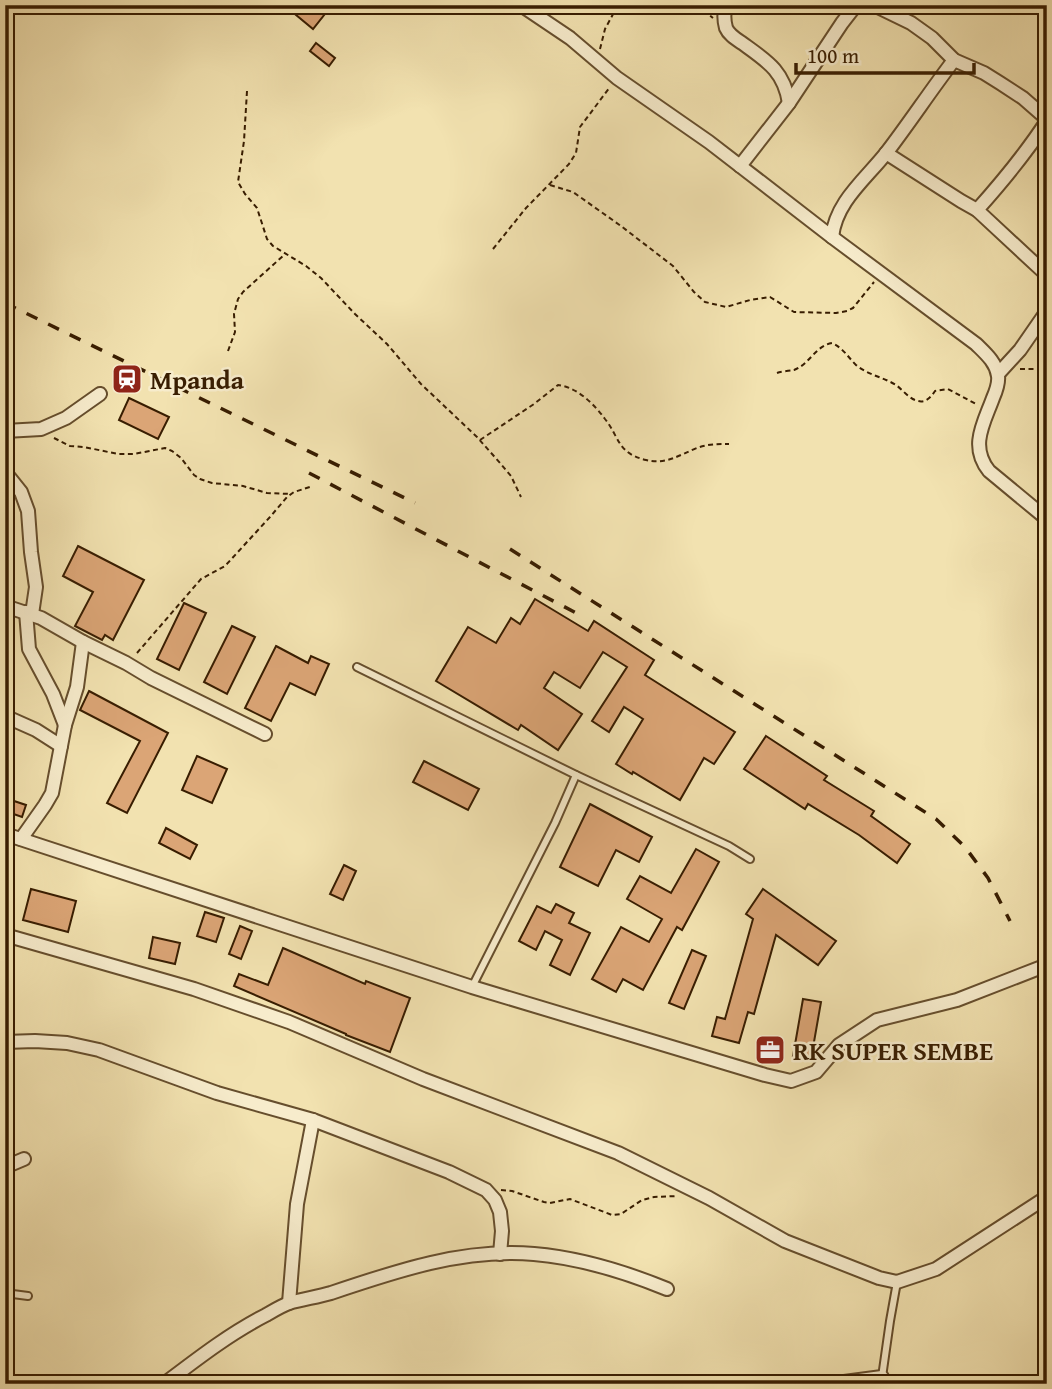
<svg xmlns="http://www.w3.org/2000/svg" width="1052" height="1389" font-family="'Gentium Book Plus',serif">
<rect width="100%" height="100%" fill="#f2e2b0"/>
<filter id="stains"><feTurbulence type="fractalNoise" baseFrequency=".00286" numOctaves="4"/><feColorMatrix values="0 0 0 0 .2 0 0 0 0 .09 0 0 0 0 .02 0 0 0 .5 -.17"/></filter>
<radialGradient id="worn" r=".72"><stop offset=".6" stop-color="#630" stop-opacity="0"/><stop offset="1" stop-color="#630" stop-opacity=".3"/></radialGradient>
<g fill="#dba576" stroke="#381d01" stroke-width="2">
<path d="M284 5H332L313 29Z"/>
<path d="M316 43 335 58 329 66 310 51Z"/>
<path d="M129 398 169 417 158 439 119 420Z"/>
<path d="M78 546 144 580 113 640 105 635 102 640 75 626 93 592 63 576Z"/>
<path d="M535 599 588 631 594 621 654 660 645 675 735 732 714 764 704 758 680 800 633 772 632 774 616 764 643 719 624 707 609 732 592 721 627 667 603 652 580 688 554 672 544 688 582 714 558 750 521 725 518 730 436 681 468 627 496 643 511 618 520 624Z"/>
<path d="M184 603 206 613 179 670 157 659Z"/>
<path d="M232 626 255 637 227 694 204 682Z"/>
<path d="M276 646 308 663 311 656 329 664 315 695 290 683 271 721 245 708Z"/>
<path d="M89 691 168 733 127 813 107 803 140 741 80 710Z"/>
<path d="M766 736 827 776 824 780 874 811 871 816 910 844 897 863 859 835 808 804 805 809 744 769Z"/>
<path d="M197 756 227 769 212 803 182 790Z"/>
<path d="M424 761 479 789 468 810 413 782Z"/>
<path d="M5 798 26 805 22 817 5 811Z"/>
<path d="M590 804 652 837 639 862 616 850 598 886 560 867Z"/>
<path d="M166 828 197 845 190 859 159 843Z"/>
<path d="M696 849 719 862 682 930 677 927 643 990 623 979 616 992 592 979 621 927 649 942 662 919 627 899 640 876 671 893Z"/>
<path d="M344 865 356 871 343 900 330 894Z"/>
<path d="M31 889 76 901 68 932 23 920Z"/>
<path d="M763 889 836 941 818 965 776 935 754 1014 748 1012 739 1043 712 1036 717 1017 725 1019 753 919 746 914Z"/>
<path d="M556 904 574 913 569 923 590 933 570 975 550 965 562 940 545 931 536 950 519 941 537 906 551 913Z"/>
<path d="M205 912 224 918 216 942 197 936Z"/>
<path d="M240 926 252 931 241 959 229 954Z"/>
<path d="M153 937 180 943 175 964 149 958Z"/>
<path d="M283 948 365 984 366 981 410 998 390 1052 346 1035V1034L234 986 239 974 268 985Z"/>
<path d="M692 950 706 956 684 1009 669 1003Z"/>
<path d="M803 999 821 1002 811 1059 793 1056Z"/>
</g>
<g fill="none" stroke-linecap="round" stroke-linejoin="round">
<g stroke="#664e2d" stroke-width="10">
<g id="service">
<path d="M357 667 576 775 729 846 750 859"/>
<path d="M1042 966 1047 977"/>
<path d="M472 987 555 823 576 775"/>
<path d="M1043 1091 1047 1082"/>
<path d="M5 1293 28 1296"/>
<path d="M881 1384 890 1321 897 1282"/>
</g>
</g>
<g stroke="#664e2d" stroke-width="16">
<g id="minor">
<path d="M521 5 570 38 617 78 709 142 832 237 976 344C985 353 996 362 998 376 999 383 996 391 993 398 984 423 969 446 989 471L1047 519"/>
<path d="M726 5C724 12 724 21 726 28 729 35 736 39 742 43 767 61 784 71 789 103"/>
<path d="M874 5 911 23 932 38 954 60 984 73 1000 83 1023 98 1047 119"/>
<path d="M886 153 961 201 977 210 1047 275"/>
<path d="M740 166 789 103 842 23 856 5"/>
<path d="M977 210C1003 181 1026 153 1047 121"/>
<path d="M832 237C836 201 866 179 887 152 910 122 931 90 954 60"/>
<path d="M998 374 1020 350 1047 311"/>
<path d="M5 431 41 429 66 418 100 394"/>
<path d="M5 472 21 492 28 511 31 552 36 587 32 614"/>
<path d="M5 606 41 618 83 642 126 663 151 678 265 734"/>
<path d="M26 612 29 649 53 694 65 725"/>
<path d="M9 718 36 730 61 746"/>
<path d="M5 834 472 987 765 1075 791 1081 816 1072 839 1045 877 1020 957 1000 1047 965"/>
<path d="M21 839 45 805 52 793 65 725 77 687 83 642"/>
<path d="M5 935 194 989 289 1022 423 1079 618 1153 709 1198 785 1241 879 1278 897 1282 936 1269 1047 1197"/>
<path d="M5 1042 35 1041 67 1043 99 1050 217 1093 313 1120 449 1172 486 1190 495 1200 500 1212 502 1231 500 1254"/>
<path d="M5 1167 24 1159"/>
<path d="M289 1303 297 1204 313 1120"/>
<path d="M164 1384C197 1359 229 1334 266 1315 273 1311 281 1306 289 1303 303 1299 317 1297 331 1293 396 1271 464 1248 534 1254 581 1258 623 1271 667 1289"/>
<path d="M829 1384 882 1377"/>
</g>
</g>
<g stroke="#381d01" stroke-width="2" stroke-dasharray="5 3.5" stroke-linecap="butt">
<path d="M697 5 713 18"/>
<path d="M600 49 605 29 618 5"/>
<path d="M247 91 244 141 238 182 245 194 257 208 267 239 273 246 306 266 321 278 355 314 387 344 421 384 477 437 500 463 511 476 521 497"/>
<path d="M550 185 573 192 621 226 673 266 694 292 705 302 726 307 750 300 770 297 794 312 836 313 847 311 853 308 874 282"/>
<path d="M493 249 526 208 569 164 576 153 580 127 610 87"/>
<path d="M228 351 235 332 234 314 238 299 243 292 284 255"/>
<path d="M1020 369H1047"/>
<path d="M777 373C782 371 789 371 794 370 810 364 815 346 832 343 843 348 848 357 856 365 868 375 883 377 896 385 903 390 909 399 918 401 926 403 931 397 935 391L948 389 978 405"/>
<path d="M54 438 70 446 84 447 118 454H134L165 448 172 451 181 458 194 475 200 479 212 483 243 486 267 493 291 494"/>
<path d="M480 440 534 404 558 385C577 387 594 404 605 419 620 438 617 453 646 460 666 465 679 455 697 448 707 444 718 444 729 444"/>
<path d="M137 653 201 579 225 566 270 517 287 497 294 492 313 486"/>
<path d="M501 1190 512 1191 544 1202 550 1203 570 1199 612 1215 621 1214 642 1200 654 1197 678 1196"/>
</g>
<use href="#service" stroke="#f7eccc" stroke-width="6"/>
<use href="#minor" stroke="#f7eccc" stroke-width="12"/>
<g stroke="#381d01" stroke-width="3.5" stroke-dasharray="12 12" stroke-linecap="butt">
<path d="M5 303 415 503"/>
<path d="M309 473 580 615"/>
<path d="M510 549 936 819 965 847 988 878 1010 921"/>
</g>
</g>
<defs>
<g id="station-square" transform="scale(1.575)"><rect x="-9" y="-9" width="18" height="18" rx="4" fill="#8f2418" stroke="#f7eccc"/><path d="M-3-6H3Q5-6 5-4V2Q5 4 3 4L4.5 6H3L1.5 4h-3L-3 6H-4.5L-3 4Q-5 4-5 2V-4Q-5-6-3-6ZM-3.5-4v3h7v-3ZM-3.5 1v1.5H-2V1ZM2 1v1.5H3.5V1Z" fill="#fff"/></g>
<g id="office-square" transform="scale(1.575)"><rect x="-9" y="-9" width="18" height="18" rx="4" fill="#8f2418" stroke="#f7eccc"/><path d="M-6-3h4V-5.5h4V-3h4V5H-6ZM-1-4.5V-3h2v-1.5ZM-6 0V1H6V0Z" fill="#fff"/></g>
</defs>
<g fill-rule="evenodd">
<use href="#station-square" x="127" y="379"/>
<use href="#office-square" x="770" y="1050"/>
</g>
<g text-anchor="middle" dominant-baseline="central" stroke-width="5" stroke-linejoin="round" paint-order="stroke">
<g font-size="26" font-weight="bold" fill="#381d01" stroke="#f7eccc" text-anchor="start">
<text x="150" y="379">Mpanda</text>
<text x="793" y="1050">RK SUPER SEMBE</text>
</g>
</g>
<rect width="1052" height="1389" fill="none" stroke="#f2e2b0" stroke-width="28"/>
<rect x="7" y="7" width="1038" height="1375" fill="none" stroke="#381d01" stroke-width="3.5"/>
<rect x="14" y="14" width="1024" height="1361" fill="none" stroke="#381d01" stroke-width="2"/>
<path d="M796 63v10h178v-10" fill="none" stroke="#381d01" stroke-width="3.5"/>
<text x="807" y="63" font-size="21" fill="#381d01" stroke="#f7eccc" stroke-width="5" paint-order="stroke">100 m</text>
<rect width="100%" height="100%" filter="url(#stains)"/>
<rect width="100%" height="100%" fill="url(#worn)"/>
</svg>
